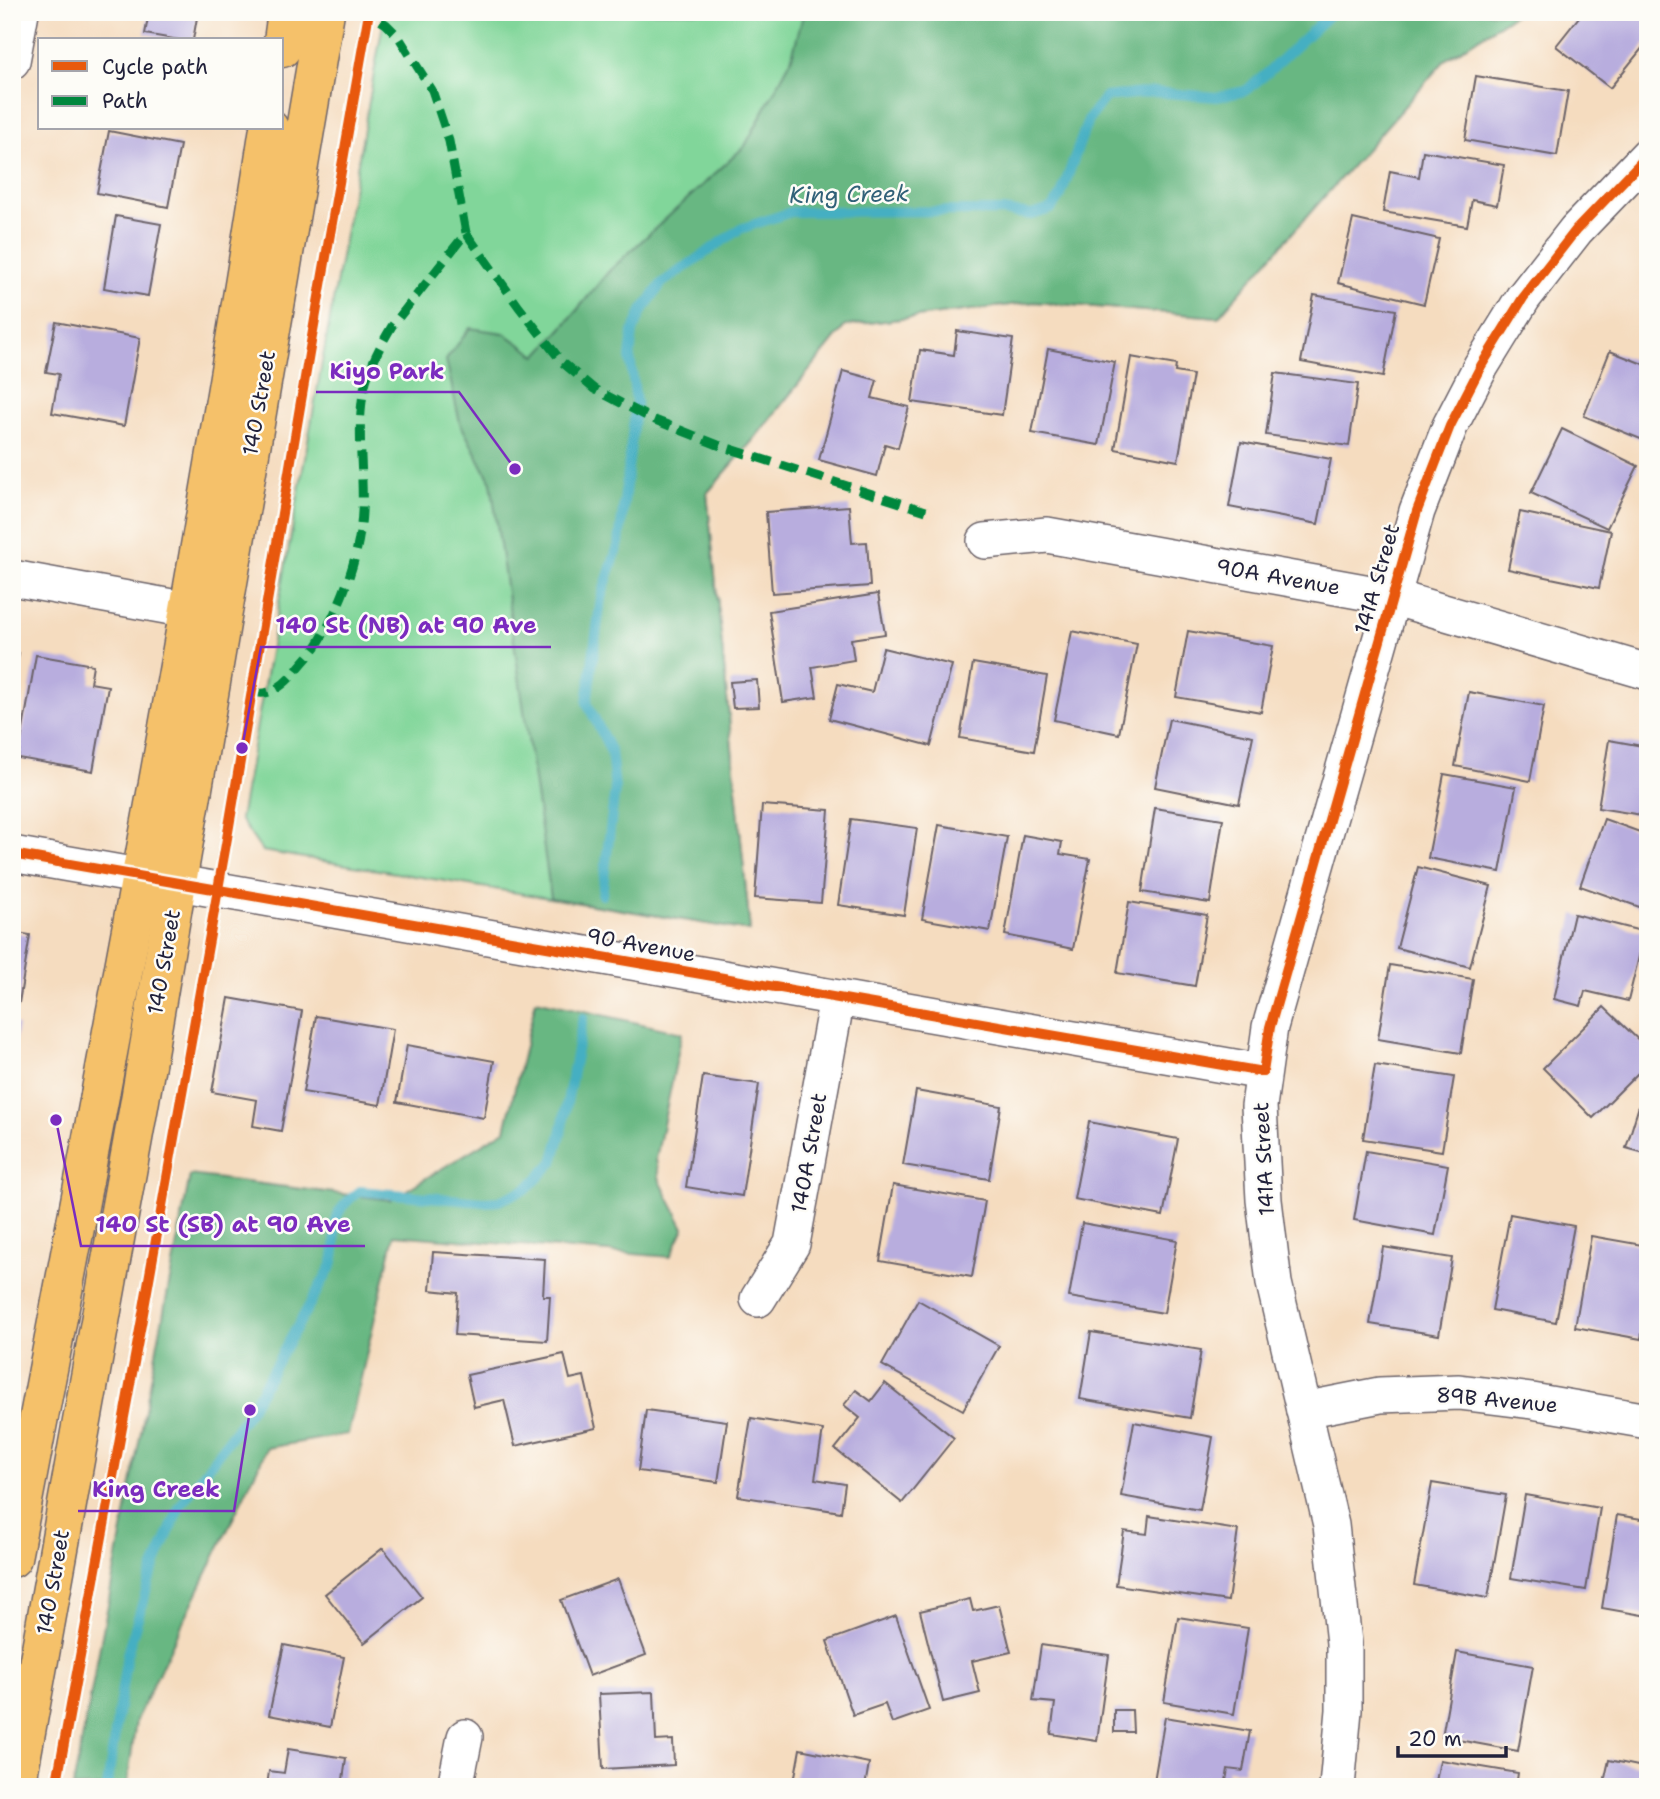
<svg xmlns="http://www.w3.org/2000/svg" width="1660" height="1799" font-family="'Shantell Sans',sans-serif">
<rect width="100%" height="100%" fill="#fdfcf7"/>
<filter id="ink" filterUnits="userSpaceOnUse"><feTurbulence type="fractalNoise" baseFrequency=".0143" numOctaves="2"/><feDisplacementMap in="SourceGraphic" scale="14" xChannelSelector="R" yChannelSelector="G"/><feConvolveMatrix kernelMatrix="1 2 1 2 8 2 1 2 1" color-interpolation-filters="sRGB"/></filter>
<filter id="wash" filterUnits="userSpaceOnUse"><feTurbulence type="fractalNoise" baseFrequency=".00686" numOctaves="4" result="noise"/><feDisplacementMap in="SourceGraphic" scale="28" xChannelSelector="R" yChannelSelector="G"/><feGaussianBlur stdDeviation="1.57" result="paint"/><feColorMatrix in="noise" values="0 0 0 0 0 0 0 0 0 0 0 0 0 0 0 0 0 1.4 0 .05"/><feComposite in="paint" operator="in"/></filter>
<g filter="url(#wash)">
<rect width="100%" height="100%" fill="#f5dcbf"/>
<path fill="#81d69a" stroke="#527c6a" stroke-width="2" d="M385 12H1518L1445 60 1218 317 1034 302 845 326 749 445 707 493 750 931 262 851 240 819Z"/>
<g fill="#68b782" stroke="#456c5e" stroke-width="2">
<path d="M804 12H1518L1445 60 1218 317 1034 302 845 326 749 445 707 493 750 931 551 898 491 482 460 423 446 360 470 328 504 333 537 356 564 326 609 271 745 146 791 60Z"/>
<path d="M536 1000 682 1033 656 1159 660 1181 684 1228 670 1257 394 1235 348 1434 267 1448 136 1720 127 1787H73L190 1175 390 1200 505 1130Z"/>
</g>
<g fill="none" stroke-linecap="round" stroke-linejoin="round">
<g stroke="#44afc2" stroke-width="10">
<path d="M602 895 615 789 611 752 587 703 601 598 619 543 636 402 630 357 633 332 642 311 662 283 740 229 791 212 1002 211 1032 215 1051 209 1061 195 1088 120 1105 97 1153 92 1217 97 1245 91 1265 75 1332 12"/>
<path d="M107 1787 127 1654 150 1578 180 1506 250 1410 332 1265C343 1229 321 1219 360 1191L484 1202 499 1201 526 1189 537 1179 553 1162 561 1134 583 1018"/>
</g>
</g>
<g id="blocks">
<g fill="#b8adde">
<path d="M149 12H198L193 40H179L145 34Z"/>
<path d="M1583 12H1648V41L1610 88 1556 46Z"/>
<path d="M1476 76 1568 91 1557 156 1465 140Z"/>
<path d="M109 131 180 145 168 207 97 193Z"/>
<path d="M1423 151 1504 165 1497 205 1472 200 1467 226 1383 212 1390 171 1419 177Z"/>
<path d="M116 216 161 224 148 296 104 288Z"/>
<path d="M1353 219 1439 239 1424 304 1338 283Z"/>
<path d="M1314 295 1396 310 1383 377 1301 362Z"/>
<path d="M56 322 140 338 124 426 52 413 59 374 46 372Z"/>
<path d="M957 331 1013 339 1002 415 912 402 920 350 954 355Z"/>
<path d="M1048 349 1115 362 1099 445 1032 433Z"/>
<path d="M1610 351 1648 366V442L1584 416Z"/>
<path d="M1131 357 1176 365 1175 372 1193 375 1178 461 1115 449Z"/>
<path d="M843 371 877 380 872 398 909 407 898 448 885 444 877 476 819 460Z"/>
<path d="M1275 373 1358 384 1349 446 1266 435Z"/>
<path d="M1562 429 1638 466 1607 528 1531 493Z"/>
<path d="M1241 442 1331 459 1318 524 1229 507Z"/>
<path d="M849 506 852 543 867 542 870 586 772 593 766 512Z"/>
<path d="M1520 512 1611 531 1599 588 1508 569Z"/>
<path d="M878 594 885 634 851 639 854 660 812 667 817 697 783 702 769 611Z"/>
<path d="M1072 631 1137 644 1119 734 1054 720Z"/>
<path d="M1188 631 1273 646 1261 712 1176 697Z"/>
<path d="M883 648 952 665 931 746 829 719 838 684 872 692Z"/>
<path d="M12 652 19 653 14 682H12Z"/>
<path d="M36 655 93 665 90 683 108 686 93 771 18 758Z"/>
<path d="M973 663 1047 676 1034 751 960 738Z"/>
<path d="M757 680 759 707 733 708 730 682Z"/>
<path d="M1469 692 1544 706 1530 781 1455 766Z"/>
<path d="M1169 719 1253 736 1239 804 1155 787Z"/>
<path d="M1609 740 1648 747V816L1598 808Z"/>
<path d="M1444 774 1516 787 1500 872 1428 858Z"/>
<path d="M762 805 829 810 821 903 755 898Z"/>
<path d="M1155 808 1223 819 1210 903 1142 892Z"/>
<path d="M851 819 917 828 904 915 838 905Z"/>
<path d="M1604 819 1648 835V910L1580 886Z"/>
<path d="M939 825 1007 837 990 931 922 919Z"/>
<path d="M1023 835 1062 842 1060 854 1090 859 1073 949 1005 935Z"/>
<path d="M1418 867 1491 886 1470 967 1397 948Z"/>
<path d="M1129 902 1207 915 1195 986 1117 973Z"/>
<path d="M1574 914 1645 932 1628 1001 1585 991 1581 1006 1554 999Z"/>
<path d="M12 932 30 935 19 1003 12 1002Z"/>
<path d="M1390 965 1473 979 1461 1053 1378 1039Z"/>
<path d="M229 998 302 1011 281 1131 253 1126 257 1100 212 1092Z"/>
<path d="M1604 1007 1648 1049V1063L1593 1118 1543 1068Z"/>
<path d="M316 1016 393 1029 380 1105 303 1092Z"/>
<path d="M12 1024 18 1025 14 1049H12Z"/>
<path d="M407 1045 494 1061 484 1118 397 1102Z"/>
<path d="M1375 1065 1454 1077 1442 1151 1363 1139Z"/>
<path d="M703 1076 759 1084 742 1196 686 1187Z"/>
<path d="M1647 1080H1648V1154L1626 1148Z"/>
<path d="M916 1091 1001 1106 989 1179 903 1165Z"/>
<path d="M1089 1122 1178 1139 1163 1216 1074 1199Z"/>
<path d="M1366 1151 1448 1165 1435 1235 1354 1220Z"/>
<path d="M893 1185 985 1201 972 1277 880 1261Z"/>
<path d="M1510 1214 1574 1226 1556 1322 1492 1310Z"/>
<path d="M1082 1223 1177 1240 1164 1313 1069 1297Z"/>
<path d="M1591 1236 1648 1246V1299L1641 1339 1575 1327Z"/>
<path d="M1383 1247 1452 1258 1439 1335 1370 1324Z"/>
<path d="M433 1252 545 1259 543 1296H550L547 1341 455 1335 458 1293 430 1290Z"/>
<path d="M918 1300 999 1346 963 1410 882 1365Z"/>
<path d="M1091 1332 1201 1350 1190 1418 1080 1399Z"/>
<path d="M564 1354 570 1379 584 1376 596 1428 515 1446 504 1400 474 1407 467 1375Z"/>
<path d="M885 1383 954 1438 902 1503 835 1449 860 1418 844 1405 856 1390 871 1401Z"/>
<path d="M646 1410 727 1421 718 1482 638 1471Z"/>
<path d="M751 1418 823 1430 815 1479 845 1484 841 1512 738 1496Z"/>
<path d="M1134 1422 1213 1437 1200 1510 1121 1496Z"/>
<path d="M1432 1483 1506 1495 1488 1598 1414 1585Z"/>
<path d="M1525 1495 1600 1508 1586 1590 1511 1578Z"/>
<path d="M1617 1515 1648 1520V1616L1602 1608Z"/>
<path d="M1149 1516 1238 1530 1228 1601 1116 1585 1124 1531 1147 1534Z"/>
<path d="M383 1548 422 1597 364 1643 325 1594Z"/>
<path d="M618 1579 646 1655 589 1676 561 1600Z"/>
<path d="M970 1599 973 1611 999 1605 1011 1652 972 1661 980 1693 943 1702 920 1611Z"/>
<path d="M896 1616 929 1710 892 1723 885 1704 853 1715 827 1641Z"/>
<path d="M1178 1617 1248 1628 1234 1714 1164 1702Z"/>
<path d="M284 1645 344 1657 330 1727 269 1715Z"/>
<path d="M1041 1645 1109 1655 1097 1741 1051 1734 1055 1703 1033 1701Z"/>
<path d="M1457 1652 1533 1666 1518 1751 1442 1737Z"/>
<path d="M654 1692 656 1741 673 1740 674 1765 603 1769 599 1694Z"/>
<path d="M1114 1710H1132L1133 1732H1114Z"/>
<path d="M1165 1717 1250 1731 1243 1771 1228 1769 1225 1787H1153Z"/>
<path d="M288 1749 346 1758 342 1787H267L269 1771 284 1773Z"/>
<path d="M800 1749 869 1763 865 1787H793Z"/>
<path d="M1440 1760 1518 1773 1516 1787H1435Z"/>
<path d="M1609 1760 1648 1768V1787H1603Z"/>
</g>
</g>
</g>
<g filter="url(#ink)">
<use href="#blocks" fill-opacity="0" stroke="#6c6369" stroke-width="2"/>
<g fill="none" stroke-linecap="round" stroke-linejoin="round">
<g stroke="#6c6369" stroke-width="38">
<g id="minor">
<path d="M12 61 21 12"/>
<path d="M985 541 1047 535 1392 597 1648 672"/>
<path d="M12 578 188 610"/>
<path d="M12 854 1263 1072"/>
<path d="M758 1299 792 1244 837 998"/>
<path d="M1304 1410 1380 1395 1459 1392 1532 1401 1648 1421"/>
<path d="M455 1787 465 1737"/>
<path d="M1337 1787 1344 1710V1643L1331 1525 1274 1283 1264 1200 1259 1106 1270 1027 1417 511 1450 426 1481 366 1523 298 1576 230 1648 155"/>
</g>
</g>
<g stroke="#6c6369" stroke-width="41">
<g id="major">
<path d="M282 48 287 12"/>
<path d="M12 1558C103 1082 195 606 269 128"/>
<path d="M16 1787 140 1100 325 12"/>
</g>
</g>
<use href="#minor" stroke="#fff" stroke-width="35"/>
<use href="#major" stroke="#f5c16b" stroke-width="38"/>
<g stroke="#00873e" stroke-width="9" stroke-dasharray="18 9" stroke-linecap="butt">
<path d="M466 233 519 307 562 362 594 389 650 418 718 445 926 511"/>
<path d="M251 691C269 699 285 684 296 671 302 663 310 655 316 647 340 609 360 557 362 512 364 473 356 427 364 389 369 367 380 346 392 326L466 233 449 141 432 90 398 36 386 24 368 13"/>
</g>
<g stroke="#fdfcf7" stroke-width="15">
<g id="cycleway">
<path d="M12 854 1263 1072 1270 1027 1417 511 1450 426 1481 366 1523 298 1576 230 1648 155"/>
<path d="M56 1787 142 1319 226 844 310 348 369 12"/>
</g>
</g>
<use href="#cycleway" stroke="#e8590c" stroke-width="10"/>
</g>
</g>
<g text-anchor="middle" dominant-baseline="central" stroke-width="5" stroke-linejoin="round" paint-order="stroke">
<g font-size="21" fill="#22223b" stroke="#fdfcf7">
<text transform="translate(259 403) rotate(-80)">140 Street</text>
<text transform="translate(1278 577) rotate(10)">90A Avenue</text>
<text transform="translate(1377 579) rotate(-74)">141A Street</text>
<text transform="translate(641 945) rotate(10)">90 Avenue</text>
<text transform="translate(164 962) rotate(-80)">140 Street</text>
<text transform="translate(809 1153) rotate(-80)">140A Street</text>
<text transform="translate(1264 1159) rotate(-93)">141A Street</text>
<text transform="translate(1497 1400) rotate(5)">89B Avenue</text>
<text transform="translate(53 1582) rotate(-80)">140 Street</text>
</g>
<g font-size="23" font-style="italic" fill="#316178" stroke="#fdfcf7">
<text transform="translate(849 194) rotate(-1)">King Creek</text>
</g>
</g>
<path fill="none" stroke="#7b2cbf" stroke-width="2.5" d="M515 469L459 392H316M242 748L261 647H551M56 1120L81 1246H365M250 1410L234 1511H78"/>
<g fill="#7b2cbf" stroke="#fdfcf7" stroke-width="2.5">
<circle cx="515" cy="469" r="7"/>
<circle cx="242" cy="748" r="7"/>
<circle cx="56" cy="1120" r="7"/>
<circle cx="250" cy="1410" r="7"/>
</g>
<g font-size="23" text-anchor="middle" font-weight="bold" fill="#7b2cbf" stroke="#fdfcf7" stroke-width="5" stroke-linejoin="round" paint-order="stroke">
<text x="387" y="379">Kiyo Park</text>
<text x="406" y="633">140 St (NB) at 90 Ave</text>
<text x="223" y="1232">140 St (SB) at 90 Ave</text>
<text x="156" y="1497">King Creek</text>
</g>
<rect width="1660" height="1799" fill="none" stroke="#fdfcf7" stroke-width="42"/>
<rect x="38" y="38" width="245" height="91" fill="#fdfcf7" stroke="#a5a5ac" stroke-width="2"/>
<rect x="52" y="61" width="35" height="10" fill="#e8590c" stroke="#a5a5ac" stroke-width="2"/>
<text x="102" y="74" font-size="21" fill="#22223b">Cycle path</text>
<rect x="52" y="96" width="35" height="10" fill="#00873e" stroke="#a5a5ac" stroke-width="2"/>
<text x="102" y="108" font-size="21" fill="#22223b">Path</text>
<path d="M1398 1746v10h108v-10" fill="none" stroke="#22223b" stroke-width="3.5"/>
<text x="1408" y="1746" font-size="21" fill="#22223b" stroke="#fdfcf7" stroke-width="5" paint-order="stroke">20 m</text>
</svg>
